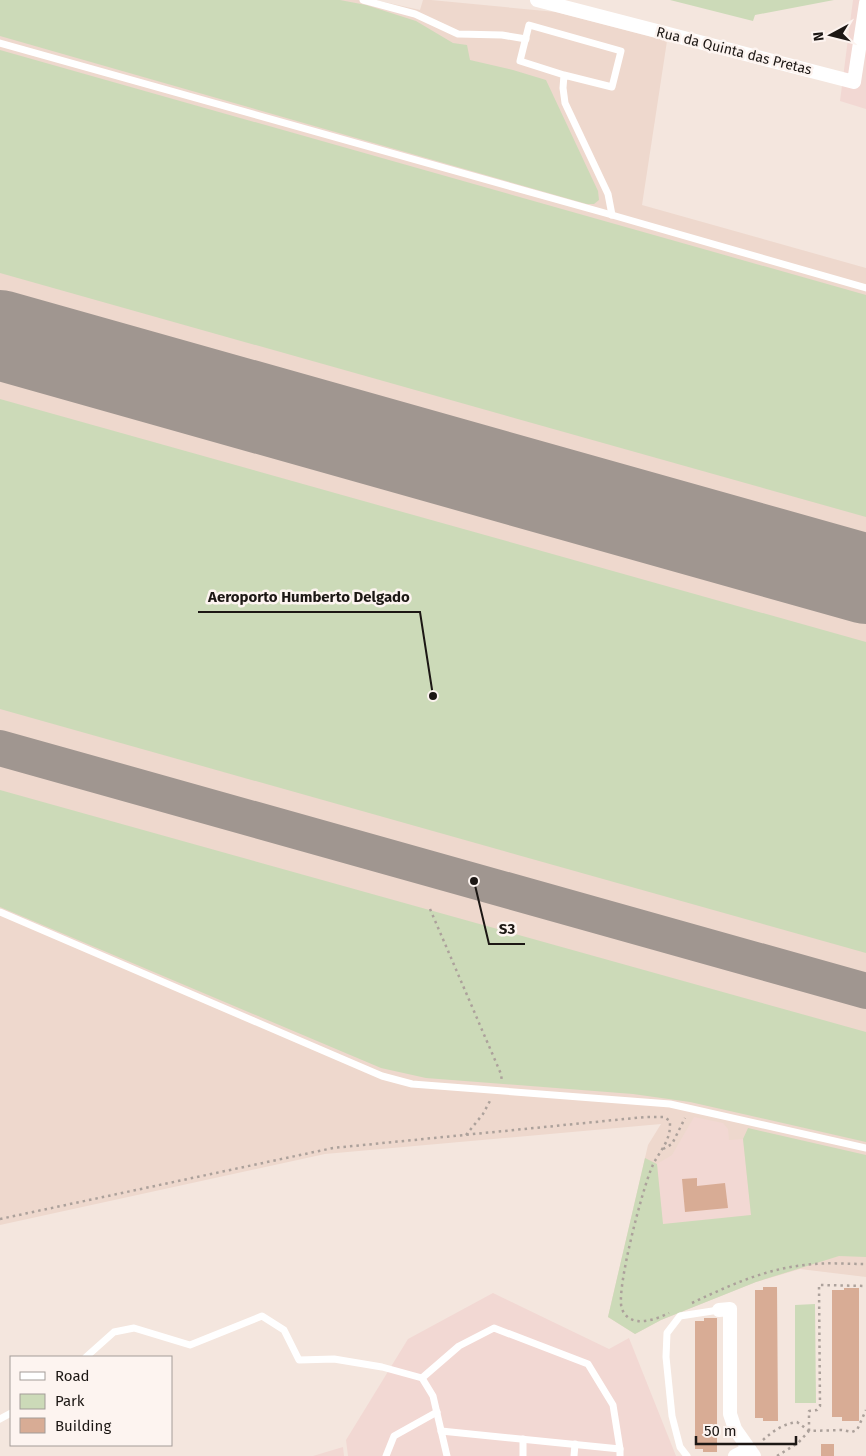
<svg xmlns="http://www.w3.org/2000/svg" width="866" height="1456" font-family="'Fira Sans',sans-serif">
<rect width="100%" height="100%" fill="#f4e6de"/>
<path fill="#eed8cd" d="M0 0H375L420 10 423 0H431L556 12 667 41 642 205 866 268V1277L800 1269 756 1282 661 1320 635 1334 608 1317 648 1145 661 1124 325 1154 0 1225Z"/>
<g fill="#f2d8d3">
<path d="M853 0H866V109L840 101Z"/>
<path d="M694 1117 723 1123 728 1129 729 1140 743 1139 751 1215 663 1225 657 1164 672 1155Z"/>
<path d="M493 1293 609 1349 629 1338 676 1456H348L346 1440 408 1339Z"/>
<path d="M343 1447 344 1456H313Z"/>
</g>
<g fill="#ccdab8">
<path d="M0 0H340L366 5 416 21 453 43 467 45 470 60 513 70 546 80 598 191 599 200 594 204H587L0 36Z"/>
<path d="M670 0H834L755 15 753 21Z"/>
<path d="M0 50 866 295V517L0 273Z"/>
<path d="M0 399 866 642V953L0 709Z"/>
<path d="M0 790 866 1032V1142L690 1102 633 1094 426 1078 381 1068 0 907Z"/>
<path d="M748 1128 866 1155V1257L839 1256 756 1282 661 1320 635 1334 608 1317 645 1158 657 1164 663 1224 751 1215 743 1139Z"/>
<path d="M815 1304 816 1403H795V1305Z"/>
</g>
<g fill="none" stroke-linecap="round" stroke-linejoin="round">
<path stroke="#a09690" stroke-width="36" d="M0 748 866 991"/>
<path stroke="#a09690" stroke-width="90" d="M0 335 866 579"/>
</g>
<g fill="#d8ac95">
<path d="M697 1178V1186L725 1183 728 1208 685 1212 682 1179Z"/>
<path d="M763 1287H777L778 1421H763V1418H755V1290H763Z"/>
<path d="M844 1288H859V1421H842V1417H832V1290H844Z"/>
<path d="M704 1318H717V1452H703V1449H695V1321H704Z"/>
<rect x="821" y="1444" width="13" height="12"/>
</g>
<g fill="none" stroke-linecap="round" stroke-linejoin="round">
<g stroke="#aca19b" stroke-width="2.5" stroke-dasharray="2.5 4" stroke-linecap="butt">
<path d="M430 909 501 1074 502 1082"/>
<path d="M466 1135 483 1114 491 1099"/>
<path d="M663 1149 672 1144 685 1118"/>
<path d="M0 1219 333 1148 645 1117H664L670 1121C670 1126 670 1132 668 1137 665 1147 656 1157 652 1167 643 1187 615 1292 622 1309 630 1329 655 1320 669 1313"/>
<path d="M692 1303C728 1286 765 1269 805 1265 825 1262 846 1264 866 1264"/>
<path d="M809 1431V1411L817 1410 820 1406 819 1285 866 1286"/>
<path d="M763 1440C773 1431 783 1424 797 1422L809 1431"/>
<path d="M777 1456 798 1443 809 1431 842 1430 852 1432 857 1430 866 1410"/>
</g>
<g stroke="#fff" stroke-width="7">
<path d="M363 0 415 14 458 34 502 35 526 39"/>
<path d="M0 43 612 215 866 288"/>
<path d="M564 75 612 87 621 51 529 25 520 61 564 75 563 88 565 103 608 194 612 215"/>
<path d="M0 912 382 1076 412 1084 670 1104 866 1148"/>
<path d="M86 1357 114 1332 134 1328 190 1345 262 1316 284 1330 299 1360 334 1359 382 1367 422 1378 433 1396 447 1456"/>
<path d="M422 1378 459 1346 494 1328 588 1364 613 1405 620 1449V1456"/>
<path d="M0 1419 11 1413"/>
<path d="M441 1431 620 1449"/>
<path d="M386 1456 394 1436 437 1412"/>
<path d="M523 1456V1439"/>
<path d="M574 1456 575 1444"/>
<path d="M687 1456 680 1447 672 1416 666 1357 667 1333 680 1316 719 1310"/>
</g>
<g stroke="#fff" stroke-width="14">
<path d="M537 0 854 82 866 3"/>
<path d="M719 1310 730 1309V1414L735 1429 754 1456"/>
<path d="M735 1456 749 1449"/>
</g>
</g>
<g text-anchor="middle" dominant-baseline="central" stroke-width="5" stroke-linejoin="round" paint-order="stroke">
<g font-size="14" fill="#1c1714" stroke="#fdf4f0">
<text transform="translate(734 51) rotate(14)">Rua da Quinta das Pretas</text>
</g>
</g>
<path fill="none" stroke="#1c1714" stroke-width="2" d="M433 696L420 612H198M474 881L489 944H525"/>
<g fill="#1c1714" stroke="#fdf4f0" stroke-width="2">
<circle cx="433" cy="696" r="5"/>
<circle cx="474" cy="881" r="5"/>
</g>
<g font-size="15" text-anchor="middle" font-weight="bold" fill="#1c1714" stroke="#fdf4f0" stroke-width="5" stroke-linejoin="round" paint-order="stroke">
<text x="309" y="602">Aeroporto Humberto Delgado</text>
<text x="507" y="934">S3</text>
</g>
<rect x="10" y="1356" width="162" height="90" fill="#fdf4f0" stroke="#a39c98"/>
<rect x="20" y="1372" width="25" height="8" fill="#ffffff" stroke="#a39c98"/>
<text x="55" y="1381" font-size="15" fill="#1c1714">Road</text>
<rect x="20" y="1394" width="25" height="15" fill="#ccdab8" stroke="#a39c98"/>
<text x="55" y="1406" font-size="15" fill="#1c1714">Park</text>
<rect x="20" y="1418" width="25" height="15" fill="#d8ac95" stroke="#a39c98"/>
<text x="55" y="1431" font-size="15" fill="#1c1714">Building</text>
<g transform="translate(831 35) rotate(263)" stroke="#fdf4f0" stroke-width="4" paint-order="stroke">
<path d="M0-4L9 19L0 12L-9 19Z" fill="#1c1714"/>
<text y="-8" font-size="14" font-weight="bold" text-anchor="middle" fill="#1c1714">N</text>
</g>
<path d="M696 1436v8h100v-8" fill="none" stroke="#1c1714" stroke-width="2.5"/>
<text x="704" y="1436" font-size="15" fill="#1c1714" stroke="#fdf4f0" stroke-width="4" paint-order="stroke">50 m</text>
</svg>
